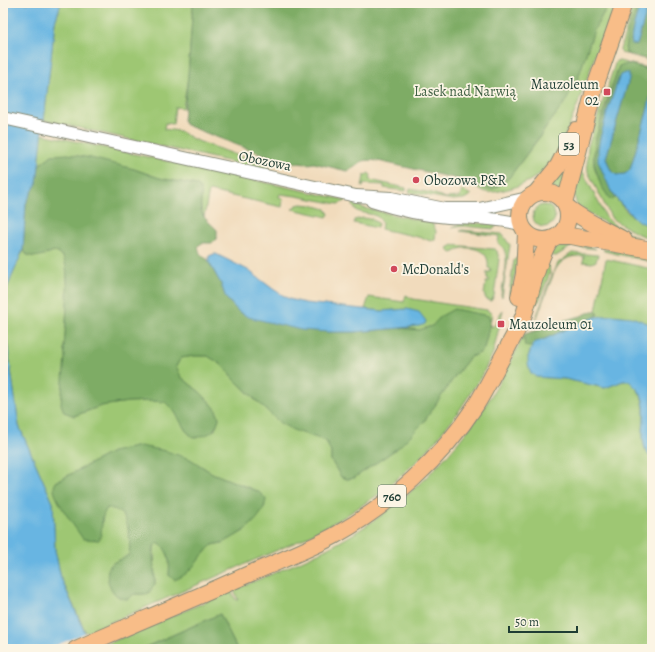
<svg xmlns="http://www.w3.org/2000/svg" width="655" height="652" font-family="Alegreya,serif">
<rect width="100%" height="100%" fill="#fcf5e5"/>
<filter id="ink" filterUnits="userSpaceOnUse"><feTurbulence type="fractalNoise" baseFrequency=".025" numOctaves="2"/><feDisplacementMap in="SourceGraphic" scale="8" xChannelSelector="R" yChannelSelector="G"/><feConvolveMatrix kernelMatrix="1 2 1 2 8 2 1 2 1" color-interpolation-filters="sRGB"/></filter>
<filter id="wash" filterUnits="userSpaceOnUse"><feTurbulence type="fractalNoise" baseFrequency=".012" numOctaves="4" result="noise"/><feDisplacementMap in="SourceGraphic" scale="16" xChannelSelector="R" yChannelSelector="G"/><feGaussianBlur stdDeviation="0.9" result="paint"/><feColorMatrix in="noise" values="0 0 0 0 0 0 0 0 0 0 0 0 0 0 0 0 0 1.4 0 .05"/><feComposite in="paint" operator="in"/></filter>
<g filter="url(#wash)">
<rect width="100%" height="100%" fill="#f1dbbc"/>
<g fill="#9ec773" stroke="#5e8254" fill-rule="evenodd">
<path d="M61 3H193L188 76 183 108 175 107 173 124 165 123 164 129 179 131 195 140 267 166 271 171 44 120 55 22Z"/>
<path d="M609 3H616L604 39H601C590 70 580 101 567 131 562 142 557 156 548 166 538 178 520 187 504 190 490 193 484 195 474 184 487 190 497 189 508 179L542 134 578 78 594 30Z"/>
<path d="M634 3H638L625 47 626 53 630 55 621 53 620 50Z"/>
<path d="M616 61H619L652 69V71L643 68 619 66C610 89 591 141 594 165 596 178 606 189 613 200L615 197C626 213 634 219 652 227V239L638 234 612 219 588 172 587 160 588 146 605 95 607 96 609 82Z"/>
<path d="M42 134 346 200V201L338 204 296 196 280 194 279 196V197L283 199 282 207 209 191 204 217C197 204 205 197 197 185L159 178 134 169 52 155 39 165Z"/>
<path d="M568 166 562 193 555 189 547 188Z"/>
<path d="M581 170 583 172 606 217 613 224 640 239 619 231 577 206 574 194Z"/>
<path d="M369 173 371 175 370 180 406 188V191L384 188V185L364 184 363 187H362L364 176Z"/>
<path d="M410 189 432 193 446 198 460 197 462 190 471 195 464 199 453 200 409 192Z"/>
<path d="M354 202 363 208 432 223 436 231 435 239 430 241C427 238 389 231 381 229 386 213 367 215 357 211L353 206Z"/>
<path d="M301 204 312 205 326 209 329 214 327 217 292 209 297 205Z"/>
<circle cx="544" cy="216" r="11"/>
<path d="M363 218 372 219 378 223 377 228 354 223V220Z"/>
<path d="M461 223 497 224 496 226 494 229 463 226 452 228Z"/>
<path d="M462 230 502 234 510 245 502 297 501 295C503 280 513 251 498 243L499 236 460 231Z"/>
<path d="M562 242 595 248 596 249 572 246 556 256 549 255 555 247Z"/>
<path d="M453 245 494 249 497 251 499 259 494 296 491 301 486 299 484 294 486 282H489V279L487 278V272H490L491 269 488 268C490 252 477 247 463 248 458 248 456 253 451 253L449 251 448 248Z"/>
<path d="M603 249 652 257V262L604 251Z"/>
<path d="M23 250 27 255H44L54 251 62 256 66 263 68 293 64 349 74 416 101 406 128 402 151 401 165 402 175 412 186 431 194 438 215 430 219 418 215 408 201 393 181 377 176 366 181 358 194 356H208L222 365 235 380 256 401 326 441 331 452V460L341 477 347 479 354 478 399 447 423 423 455 376 470 357 480 353 484 348 490 323 432 326 419 330 400 328 412 327 407 309 382 311 365 309 369 297 404 302 406 295 413 299 487 310 492 314 490 323 492 327C497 325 498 315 503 310L493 353 482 375 459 411 433 444 416 462 382 492 344 517 303 539 86 633 61 578 55 550 53 503 19 426 5 328V293ZM112 452 190 459 212 473 259 492 265 506 244 531 223 543 211 545 204 554 169 576C170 562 170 550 158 543L154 546 155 584 148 594H134L111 564 129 555C131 538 130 508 107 508L102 514V524L56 482Z"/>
<path d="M572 253 598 255 596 261 592 263 583 262 584 256C578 256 571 256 566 259 549 268 543 304 536 320V318L558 263Z"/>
<path d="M517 258H520L514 278 512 293 510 295 509 293 514 260Z"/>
<path d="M606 259 652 269V325C630 316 620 314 596 317L598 314 596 311Z"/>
<path d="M545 265 549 266 550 273 539 301 531 308Z"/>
<path d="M528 333 524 337V341L529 347 533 344 528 357 536 377 565 379 605 388 623 381 629 380C632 384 637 388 639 392 652 414 633 441 652 459V649H237L220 614 141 649H95L231 591 236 600H238L234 590C268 575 303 562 336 544 423 496 484 424 524 334Z"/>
</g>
<g fill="#7eac65" stroke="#4e744c">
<path d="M193 3H609L594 30 578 78 566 101 508 179 502 184 493 189H486L467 181 378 161C356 158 363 165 347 171L314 163C293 170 210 134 186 125L183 120 188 76Z"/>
<path d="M638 3H641L635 21 631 41 637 45 649 3H652V61L630 55 626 53C623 37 633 18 638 3Z"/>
<path d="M629 64 652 71V90L647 112 630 170 625 174 616 175 610 169 606 158 629 79 618 80 608 109 598 149 611 191 615 197 613 200 610 199 601 186 594 164V155L596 137 619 66Z"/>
<path d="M68 154 91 158 134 169 159 178 197 185C205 192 199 201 201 210 202 218 212 224 217 230V238L212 243H202L198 246C200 255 200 255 207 259L221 284 226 298 238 311 328 332H355L400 328 419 330 432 326 441 316 454 309 489 316 490 323 484 348 480 353 470 357 455 376 423 423 399 447 354 478 347 479 341 477 331 460V452L326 441 293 430 280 423 235 380 222 365 208 356H194L181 358 176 366 181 377 201 393 215 408 219 418C214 434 210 434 194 438L186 431 175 412 165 402 151 401 128 402 101 406 74 416 64 412 61 404 65 356 64 349C65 332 72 267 62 256 60 254 56 252 54 251 42 255 32 262 23 250L26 203 37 183 39 165 52 155Z"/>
<path d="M592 311H597L598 314 596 317C582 322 569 329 555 335 546 339 537 341 529 347L525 346 524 341V337L528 333 553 326 565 320 581 316Z"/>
<path d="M140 446 166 451 190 459 212 473 259 492 266 499C264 519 241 534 224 542 220 544 214 543 210 547 198 558 191 575 174 580L169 575C170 563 170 550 158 543L154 546 153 555 155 584 148 594H134L128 599C125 599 123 599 121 598 111 595 103 575 110 566 114 561 124 558 129 555 131 538 130 508 107 508 99 519 104 529 99 540L83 539C77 530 53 498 54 488 54 486 55 484 56 482L112 452Z"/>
<path d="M220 614 237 649H141L146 647Z"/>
</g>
<g fill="#68b5e2" stroke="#44798b">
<path d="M3 3H61L55 22 37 183 26 203 23 250 5 293V328L19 426 53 503 55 550 61 578 92 649H3Z"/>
<path d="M641 3H649L637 45 632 44C629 35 638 13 641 3Z"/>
<path d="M625 73H629V79L606 158 610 169 616 175 625 174 630 170 647 112 652 90V156L650 165 652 172V227L638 221 620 203 611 191 598 161V149L600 138 608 109 620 75Z"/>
<path d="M214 254H216L248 270 273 289 289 299 305 303 382 311 407 309 419 312 426 321 425 324 419 326 400 328 355 332H328L301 330 248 317 238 311 226 298 221 284 209 262V256Z"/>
<path d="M612 315 632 317 652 325V459C633 441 652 414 640 393 637 388 632 384 629 381H623L605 388 565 379 536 377 530 372 528 364V357L533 344 536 342 543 340 577 324 596 317Z"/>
</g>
<path fill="#f1dbbc" d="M87 632 94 649H48Z"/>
</g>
<g filter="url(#ink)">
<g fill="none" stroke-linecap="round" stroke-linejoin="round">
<g stroke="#888c78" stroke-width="14">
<g id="minor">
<path d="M3 118 356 196 391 198 445 209H479L528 198"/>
<path d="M372 201C396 209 422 215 448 217 473 218 496 218 521 224"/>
</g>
</g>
<g stroke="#888c78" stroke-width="18">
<g id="major">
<circle cx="544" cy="216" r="24"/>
<path d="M536 193 558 166 576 130"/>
<path d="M565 203 594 90 624 3"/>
<path d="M567 207C584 221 604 229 624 240"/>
<path d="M558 236H570L652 250"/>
<path d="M519 297 524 274 526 233"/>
<path d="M76 649C131 625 186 602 240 578 271 564 304 552 334 536 390 505 441 459 476 405 488 386 497 366 508 347 513 337 519 328 523 317 532 292 536 264 550 240"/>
</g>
</g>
<use href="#minor" stroke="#fff" stroke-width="12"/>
<use href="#major" stroke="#f8bd88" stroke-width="16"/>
</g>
</g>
<g fill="#d1495b" stroke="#fcf5e5" stroke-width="1.5">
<rect x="603" y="88" width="8" height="8" rx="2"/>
<circle cx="416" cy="180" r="4"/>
<circle cx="394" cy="269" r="4"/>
<rect x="497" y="320" width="8" height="8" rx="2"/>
</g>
<g text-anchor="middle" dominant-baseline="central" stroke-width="3.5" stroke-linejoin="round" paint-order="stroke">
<g fill="#fcf5e5" stroke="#617469" stroke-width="1">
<rect x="559" y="133" width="20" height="22" rx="3"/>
<rect x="378" y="485" width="28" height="22" rx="3"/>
</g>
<g font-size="13" font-weight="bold" fill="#1f3d34">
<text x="569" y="144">53</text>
<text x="392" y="496">760</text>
</g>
<g font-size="14" fill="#1f3d34" stroke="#fcf5e5" text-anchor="start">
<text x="599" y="84" text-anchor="end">Mauzoleum<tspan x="599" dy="16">02</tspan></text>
<text x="424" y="180">Obozowa P&amp;R</text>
<text x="402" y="269">McDonald's</text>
<text x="509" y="324">Mauzoleum 01</text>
</g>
<g font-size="14" fill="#3f6044" stroke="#fcf5e5">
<text x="465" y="91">Lasek nad Narwią</text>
</g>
<g font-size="14" fill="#1f3d34" stroke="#fcf5e5">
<text transform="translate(265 161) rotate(12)">Obozowa</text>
</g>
</g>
<rect width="655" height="652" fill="none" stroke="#fcf5e5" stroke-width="16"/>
<path d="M509 626v6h68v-6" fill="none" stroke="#1f3d34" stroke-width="2"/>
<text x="515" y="626" font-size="12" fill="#1f3d34" stroke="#fcf5e5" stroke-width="3" paint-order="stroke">50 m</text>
</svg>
